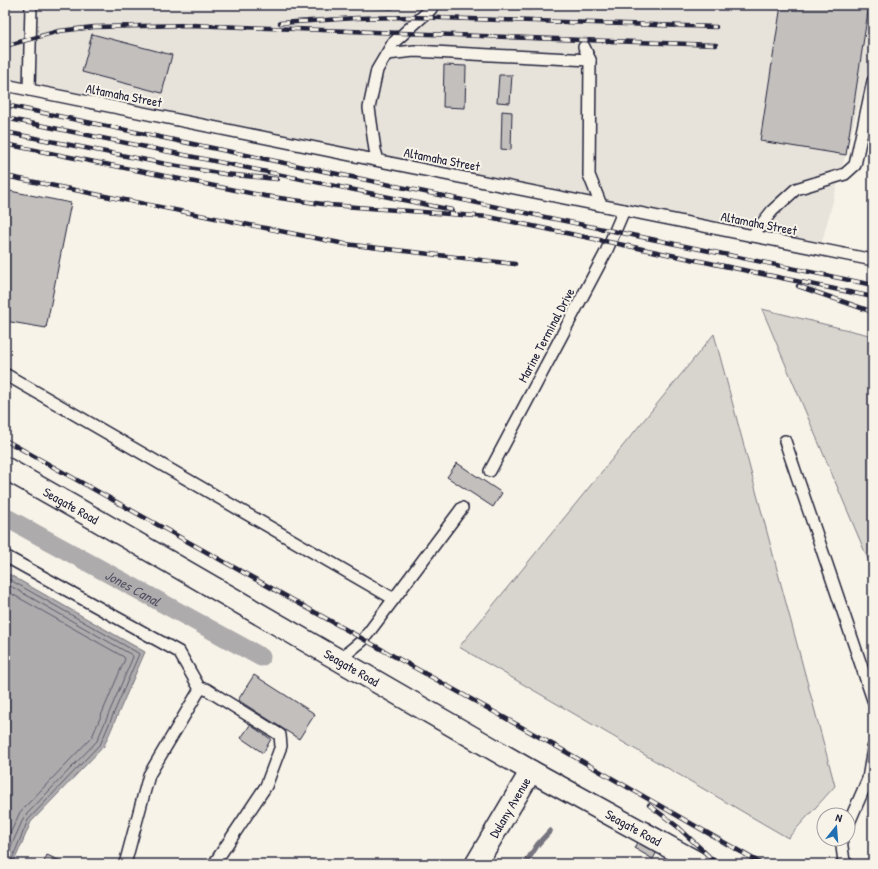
<svg xmlns="http://www.w3.org/2000/svg" width="878" height="869" font-family="'Patrick Hand',sans-serif">
<rect width="100%" height="100%" fill="#f7f3e8"/>
<filter id="ink" filterUnits="userSpaceOnUse"><feTurbulence type="fractalNoise" baseFrequency=".025" numOctaves="2"/><feDisplacementMap in="SourceGraphic" scale="8" xChannelSelector="R" yChannelSelector="G"/><feConvolveMatrix kernelMatrix="1 2 1 2 8 2 1 2 1" color-interpolation-filters="sRGB"/></filter>
<g filter="url(#ink)">
<path fill="#e7e3db" d="M5 5H873V53L820 249 5 85Z"/>
<g fill="#d8d5cf" stroke="#7d7c85">
<path d="M762 309 873 336V571Z"/>
<path d="M714 334 835 786 788 838 459 647Z"/>
</g>
<path fill="#aeabad" stroke="#76747f" d="M5 572 145 652 104 746 31 822 13 864H5Z"/>
<g fill="none" stroke-linecap="round" stroke-linejoin="round">
<g stroke="#5a5969" stroke-width="1">
<path d="M5 577 138 653 139 654 101 743 28 820 10 864"/>
<path d="M5 583 132 655 133 657 97 741 24 817 5 860"/>
<path d="M5 590 124 657 125 659 92 737 20 812 5 845"/>
</g>
<path stroke="#76747f" stroke-width="5.5" d="M525 864 538 844 550 831"/>
<path stroke="#aeabad" stroke-width="19" id="s1" d="M5 517 261 657"/>
</g>
<g fill="#c2bfbd" stroke="#22223b">
<path d="M500 5H532L531 10 500 8Z"/>
<path d="M781 5H869L846 155 760 141Z"/>
<path d="M92 34 172 55 162 93 82 72Z"/>
<path d="M444 65 466 66 465 108 443 107Z"/>
<path d="M499 75H512L510 103 497 102Z"/>
<path d="M502 111 512 112 511 150 501 149Z"/>
<path d="M5 190 71 203 46 328 5 321Z"/>
<path d="M457 463 502 493 493 507 447 477Z"/>
<path d="M254 675 315 714 299 739 238 700Z"/>
<path d="M250 725 271 739 263 753 241 738Z"/>
<path d="M648 822 667 833 653 859 634 848Z"/>
<path d="M47 855 67 864H43Z"/>
</g>
<g fill="none" stroke-linecap="round" stroke-linejoin="round">
<g stroke="#22223b" stroke-width="14">
<g id="service">
<path d="M584 47 590 60 589 175 601 205"/>
<path d="M387 54 414 51 590 60"/>
<path d="M5 85C294 144 584 202 873 260"/>
<path d="M29 90 31 5"/>
<path d="M378 160 375 150 369 108 377 70 393 43 431 9V5"/>
<path d="M752 236 772 211 796 189 845 174 855 165 873 81"/>
<path d="M5 374 394 599"/>
<path d="M785 441 873 700"/>
<path d="M490 471 606 252 624 210"/>
<path d="M5 556 179 652 200 689"/>
<path d="M339 660 363 640 462 508"/>
<path d="M848 825 868 779 873 748"/>
<path d="M841 839 844 862 848 864"/>
<path d="M125 864 149 775 200 689H206L280 735 281 746 266 786 214 864"/>
</g>
</g>
<g stroke="#22223b" stroke-width="24">
<g id="minor">
<path id="s2" d="M5 468 95 519 531 771 700 864"/>
<path id="s3" d="M476 864 531 771"/>
</g>
</g>
<use href="#service" stroke="#f7f3e8" stroke-width="11"/>
<use href="#minor" stroke="#f7f3e8" stroke-width="21"/>
<g stroke="#22223b" stroke-width="4.5">
<g id="rail">
<path d="M360 5 392 7"/>
<path d="M280 23 356 18 411 17 716 27"/>
<path d="M5 46 59 31 94 27 191 25 716 45"/>
<path d="M5 105 873 285"/>
<path d="M5 118 452 210"/>
<path d="M5 132 166 164 224 174 277 179"/>
<path d="M5 144 265 196 330 205 489 217 873 297"/>
<path d="M5 176 345 244 515 264"/>
<path d="M798 286 873 312"/>
<path d="M5 440 559 748 762 864"/>
<path d="M649 805 678 827 717 864"/>
</g>
</g>
<use href="#rail" stroke="#f7f3e8" stroke-width="3" stroke-dasharray="9" stroke-linecap="butt"/>
</g>
</g>
<g text-anchor="middle" dominant-baseline="central" stroke-width="4" stroke-linejoin="round" paint-order="stroke">
<g font-size="13" fill="#22223b" stroke="#f7f3e8">
<text transform="translate(124 95) rotate(11)">Altamaha Street</text>
<text transform="translate(442 159) rotate(11)">Altamaha Street</text>
<text transform="translate(759 223) rotate(11)">Altamaha Street</text>
<text transform="translate(546 335) rotate(-62)">Marine Terminal Drive</text>
<text stroke="none"><textPath href="#s2" startOffset="76">Seagate Road</textPath></text>
<text stroke="none"><textPath href="#s2" startOffset="400">Seagate Road</textPath></text>
<text stroke="none"><textPath href="#s3" startOffset="66">Dulany Avenue</textPath></text>
<text stroke="none"><textPath href="#s2" startOffset="724">Seagate Road</textPath></text>
</g>
<g font-size="14" font-style="italic" fill="#535263" stroke="#f7f3e8">
<text stroke="none"><textPath href="#s1" startOffset="146">Jones Canal</textPath></text>
</g>
</g>
<rect width="878" height="869" fill="none" stroke="#f7f3e8" stroke-width="20"/>
<rect x="10" y="10" width="858" height="849" fill="none" stroke="#22223b" stroke-width="1.5" filter="url(#ink)"/>
<g transform="translate(836 827) rotate(17)"><circle r="19" fill="#f7f3e8" stroke="#a29fa3"/>
<path d="M0-3L7 15L0 10L-7 15Z" fill="#1f6fb2"/>
<text y="-6" font-size="11" font-weight="bold" text-anchor="middle" fill="#22223b">N</text>
</g>
</svg>
